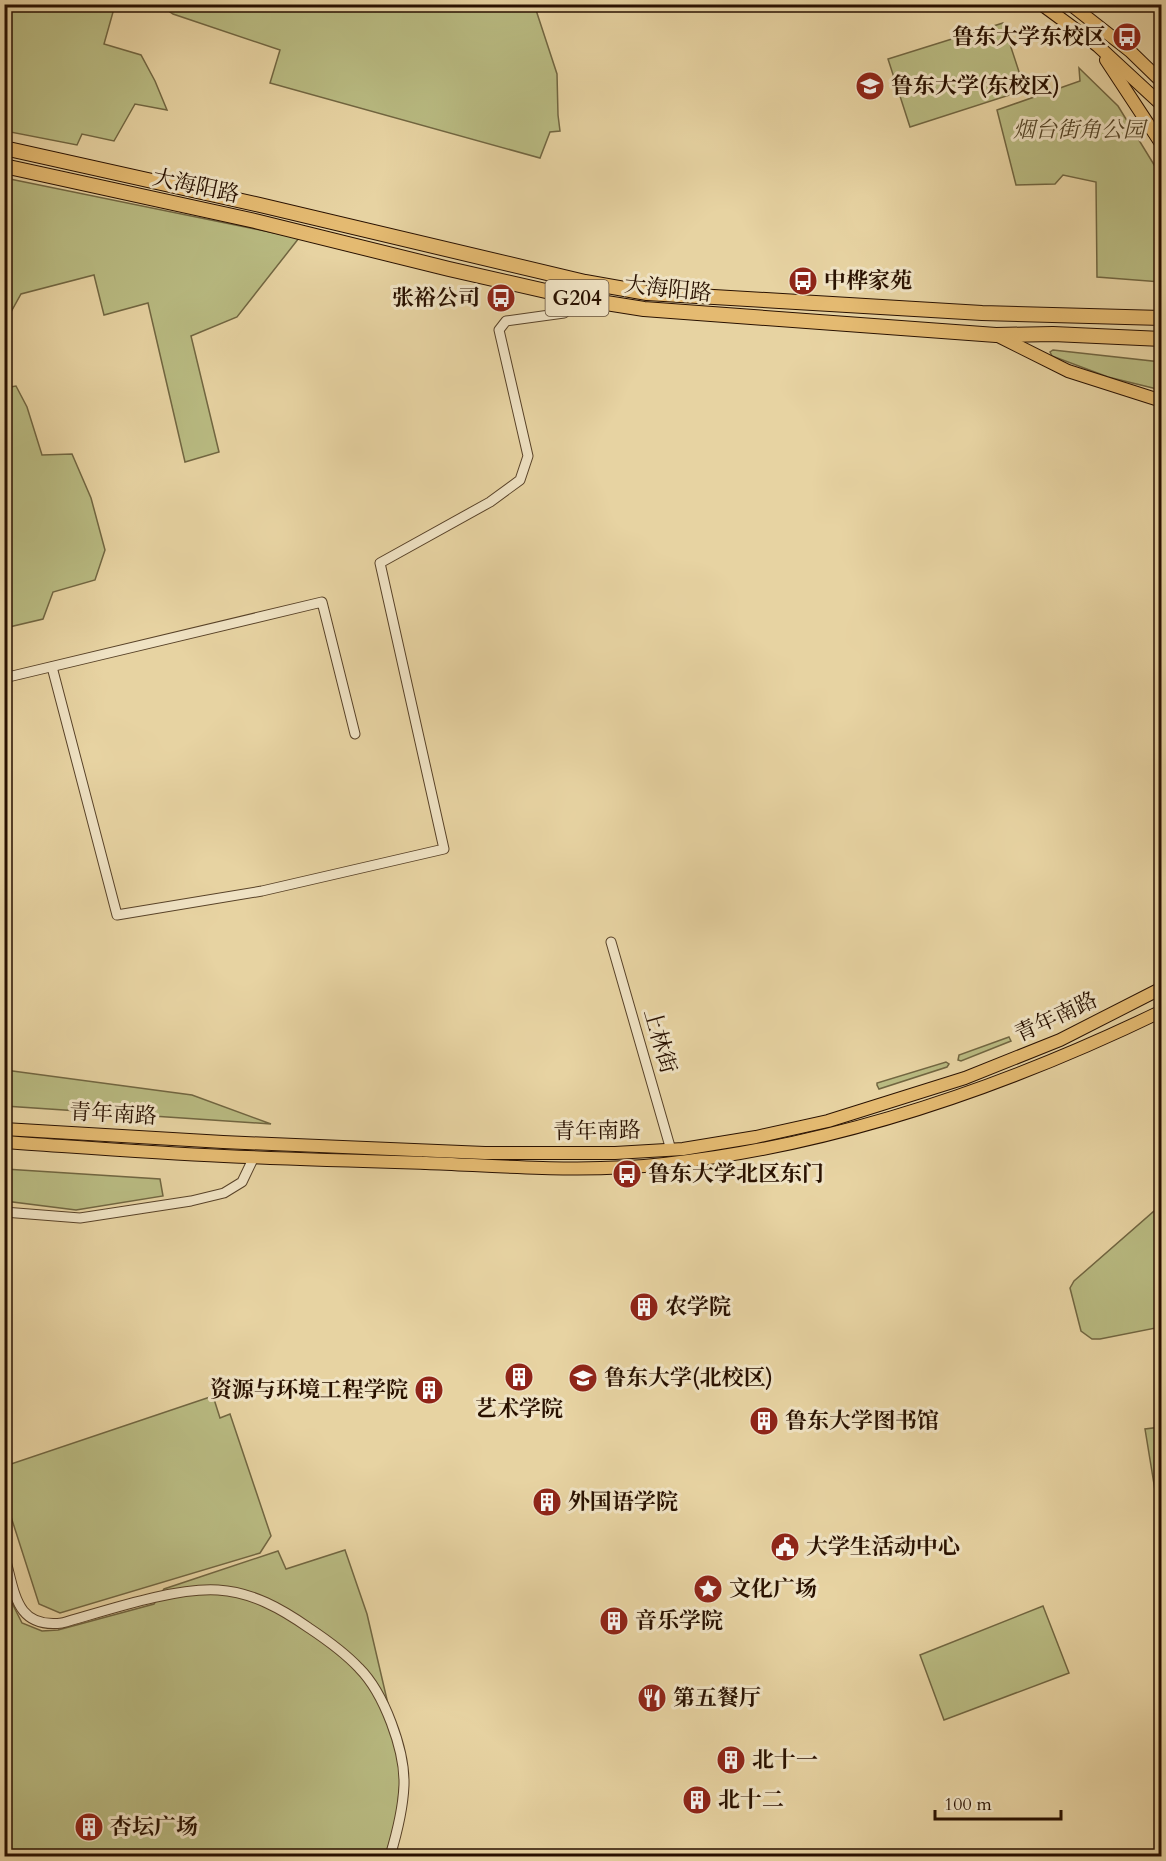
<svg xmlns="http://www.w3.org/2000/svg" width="1166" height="1861" font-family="Cardo,'Noto Serif SC',serif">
<rect width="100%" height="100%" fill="#e7d3a2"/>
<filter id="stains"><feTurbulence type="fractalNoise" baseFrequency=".00333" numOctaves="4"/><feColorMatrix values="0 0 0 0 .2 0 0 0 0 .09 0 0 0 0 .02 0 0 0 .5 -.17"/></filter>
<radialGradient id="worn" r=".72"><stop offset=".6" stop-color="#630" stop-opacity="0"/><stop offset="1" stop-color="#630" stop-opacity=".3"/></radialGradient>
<g fill="#b9bb82" stroke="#716641" stroke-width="1.5">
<path d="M4 5H115L104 44 141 55 155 81 167 110 135 104 114 141 82 134 77 145 5 131Z"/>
<path d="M160 5H543L535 7 557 74 558 115 560 131 550 132 540 158 270 83 280 50 173 14Z"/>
<path d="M1003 23 1025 90 910 127 888 59Z"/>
<path d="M1079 68 1118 106 1161 176V282L1097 277 1096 182 1063 175 1055 184 1016 185 997 110 1080 81Z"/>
<path d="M5 178 299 238 237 317 191 336 219 452 185 462 148 303 104 315 94 275 21 294 6 321 9 336 5 338Z"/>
<path d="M1053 350 1161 362V390L1108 377 1052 356 1050 352Z"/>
<path d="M16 386 27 407 42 455 72 454 91 498 105 550 95 580 53 592 43 619 5 628 4 388Z"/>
<path d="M1093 1002 1095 1007 1065 1019 1063 1016V1014Z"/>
<path d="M1009 1037 1011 1041 961 1061 958 1060 959 1055Z"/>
<path d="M946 1062 949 1064 947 1067 879 1089 877 1085V1083Z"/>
<path d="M5 1070 192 1095 271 1124 5 1106Z"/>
<path d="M5 1169 160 1179 163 1196 76 1210 5 1201Z"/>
<path d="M1161 1205V1327L1100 1339H1092L1081 1331 1070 1288 1074 1281Z"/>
<path d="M213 1396 220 1418 230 1414 271 1536 260 1553 60 1613 39 1604 5 1498V1466Z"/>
<path d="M1161 1427H1162L1161 1527 1145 1429Z"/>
<path d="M345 1550 367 1614 402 1764 396 1822 385 1856H5L4 1577 12 1603 22 1623 42 1631 58 1630 154 1604 164 1589 278 1551 286 1569Z"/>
<path d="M1043 1606 1069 1673 944 1720 920 1655Z"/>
</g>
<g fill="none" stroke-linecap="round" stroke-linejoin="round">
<g stroke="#584228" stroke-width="11">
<g id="minor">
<path d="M52 667 117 915 262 891 444 849 380 563 490 502 520 480 528 456 499 330 506 321 564 313 581 299 585 282"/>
<path d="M4 678 322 602 355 734"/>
<path d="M611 942 671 1150"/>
<path d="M4 1212 80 1218 191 1201 224 1193 242 1182 254 1157"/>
<path d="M4 1554C15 1590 14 1629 62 1623 105 1611 175 1587 218 1590 252 1592 282 1609 309 1628 327 1640 344 1652 359 1668 384 1693 405 1750 404 1785 403 1810 397 1833 390 1856"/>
</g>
</g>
<g stroke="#291100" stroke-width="14">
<g id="major">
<path d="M1041 4 1098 46 1162 105"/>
<path d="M1070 4 1130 51 1162 82"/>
<path d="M1106 60 1162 145"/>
<path d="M996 335 1068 371 1162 401"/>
<path d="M4 1129 223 1142 485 1153H615L683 1149 756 1137 828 1121 965 1078 1060 1040 1162 988"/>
<path d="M4 1142C78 1147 151 1153 224 1156 291 1159 359 1161 426 1163 505 1166 586 1173 664 1164 838 1145 1005 1087 1162 1011"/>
</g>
</g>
<g stroke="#291100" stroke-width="16">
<g id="highway">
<path d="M4 148 260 205 585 282 647 293 982 313 1162 318"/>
<path d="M4 166 255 221 449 269 581 299 644 309 996 335 1053 334 1162 339"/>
</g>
</g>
<use href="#minor" stroke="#efe2c3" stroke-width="9"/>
<use href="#major" stroke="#e4ba71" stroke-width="12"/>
<use href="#highway" stroke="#e4ba71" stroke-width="14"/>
</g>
<defs>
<g id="bus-disc" transform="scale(1.5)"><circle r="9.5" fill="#8f2418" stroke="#efe2c3"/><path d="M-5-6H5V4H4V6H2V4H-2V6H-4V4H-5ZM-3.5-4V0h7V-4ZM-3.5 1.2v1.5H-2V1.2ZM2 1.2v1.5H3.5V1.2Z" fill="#fff"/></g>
<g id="university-disc" transform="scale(1.5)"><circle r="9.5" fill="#8f2418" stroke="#efe2c3"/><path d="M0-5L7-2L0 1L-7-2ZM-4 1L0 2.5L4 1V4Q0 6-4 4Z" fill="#fff"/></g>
<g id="building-disc" transform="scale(1.5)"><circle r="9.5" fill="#8f2418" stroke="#efe2c3"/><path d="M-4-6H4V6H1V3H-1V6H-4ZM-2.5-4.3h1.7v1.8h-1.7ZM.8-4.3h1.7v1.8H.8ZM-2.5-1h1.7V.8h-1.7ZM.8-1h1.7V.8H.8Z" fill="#fff"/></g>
<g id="civic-disc" transform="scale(1.5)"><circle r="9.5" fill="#8f2418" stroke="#efe2c3"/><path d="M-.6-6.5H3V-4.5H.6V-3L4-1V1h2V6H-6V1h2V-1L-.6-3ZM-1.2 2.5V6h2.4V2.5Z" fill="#fff"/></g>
<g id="sight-disc" transform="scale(1.5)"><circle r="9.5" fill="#8f2418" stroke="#efe2c3"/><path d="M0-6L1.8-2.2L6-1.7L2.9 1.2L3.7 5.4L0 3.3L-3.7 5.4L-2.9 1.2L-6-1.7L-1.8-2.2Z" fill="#fff"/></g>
<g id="restaurant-disc" transform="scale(1.5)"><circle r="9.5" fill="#8f2418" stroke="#efe2c3"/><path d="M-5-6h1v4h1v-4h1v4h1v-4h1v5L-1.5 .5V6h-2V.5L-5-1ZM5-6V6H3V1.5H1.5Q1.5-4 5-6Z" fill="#fff"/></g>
</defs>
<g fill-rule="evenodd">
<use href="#bus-disc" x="1127" y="37"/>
<use href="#university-disc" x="870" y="86"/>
<use href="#bus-disc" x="803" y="281"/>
<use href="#bus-disc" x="501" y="298"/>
<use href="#bus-disc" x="627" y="1174"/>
<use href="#building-disc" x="644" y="1307"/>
<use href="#building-disc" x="519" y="1377"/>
<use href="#university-disc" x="583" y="1378"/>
<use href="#building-disc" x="429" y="1390"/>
<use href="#building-disc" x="764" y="1421"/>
<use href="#building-disc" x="547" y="1502"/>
<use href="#civic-disc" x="785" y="1547"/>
<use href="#sight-disc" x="708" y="1589"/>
<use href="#building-disc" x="614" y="1621"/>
<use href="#restaurant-disc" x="652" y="1698"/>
<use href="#building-disc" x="731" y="1760"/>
<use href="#building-disc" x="697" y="1800"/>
<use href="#building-disc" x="89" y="1827"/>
</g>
<g text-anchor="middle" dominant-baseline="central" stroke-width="6" stroke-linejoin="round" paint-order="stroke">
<rect fill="#efe2c3" stroke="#64503a" stroke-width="1.5" x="545.5" y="280" width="63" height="36" rx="4.5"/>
<g font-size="21" font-weight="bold" fill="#291100">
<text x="577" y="298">G204</text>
</g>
<g font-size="22" font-weight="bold" fill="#291100" stroke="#efe2c3" text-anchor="start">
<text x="1106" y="37" text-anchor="end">鲁东大学东校区</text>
<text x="891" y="86">鲁东大学(东校区)</text>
<text x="824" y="281">中桦家苑</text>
<text x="480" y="298" text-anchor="end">张裕公司</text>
<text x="648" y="1174">鲁东大学北区东门</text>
<text x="665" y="1307">农学院</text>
<text x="604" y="1378">鲁东大学(北校区)</text>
<text x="408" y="1390" text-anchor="end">资源与环境工程学院</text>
<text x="519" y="1409" text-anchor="middle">艺术学院</text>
<text x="785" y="1421">鲁东大学图书馆</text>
<text x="568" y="1502">外国语学院</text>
<text x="806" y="1547">大学生活动中心</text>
<text x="729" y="1589">文化广场</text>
<text x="635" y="1621">音乐学院</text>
<text x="673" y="1698">第五餐厅</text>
<text x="752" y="1760">北十一</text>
<text x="718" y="1800">北十二</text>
<text x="110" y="1827">杏坛广场</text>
</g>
<g font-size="22" font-style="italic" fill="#544427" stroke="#efe2c3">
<text x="1079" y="130">烟台街角公园</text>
</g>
<g font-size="22" fill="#291100" stroke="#efe2c3">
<text transform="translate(196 186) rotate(12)">大海阳路</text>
<text transform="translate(668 289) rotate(6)">大海阳路</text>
<text transform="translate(1056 1017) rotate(-25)">青年南路</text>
<text transform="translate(660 1041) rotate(74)">上林街</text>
<text transform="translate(113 1114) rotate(3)">青年南路</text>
<text transform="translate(597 1131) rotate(-1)">青年南路</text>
</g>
</g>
<rect width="1166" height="1861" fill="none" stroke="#e7d3a2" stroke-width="24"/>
<rect x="6" y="6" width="1154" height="1849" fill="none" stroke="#291100" stroke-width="3"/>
<rect x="12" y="12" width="1142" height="1837" fill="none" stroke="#291100" stroke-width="1.5"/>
<path d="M935 1810v9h126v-9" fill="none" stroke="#291100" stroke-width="3"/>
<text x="944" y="1810" font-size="18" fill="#291100" stroke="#efe2c3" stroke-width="4.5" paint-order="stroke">100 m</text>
<rect width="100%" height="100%" filter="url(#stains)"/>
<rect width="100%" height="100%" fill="url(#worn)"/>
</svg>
